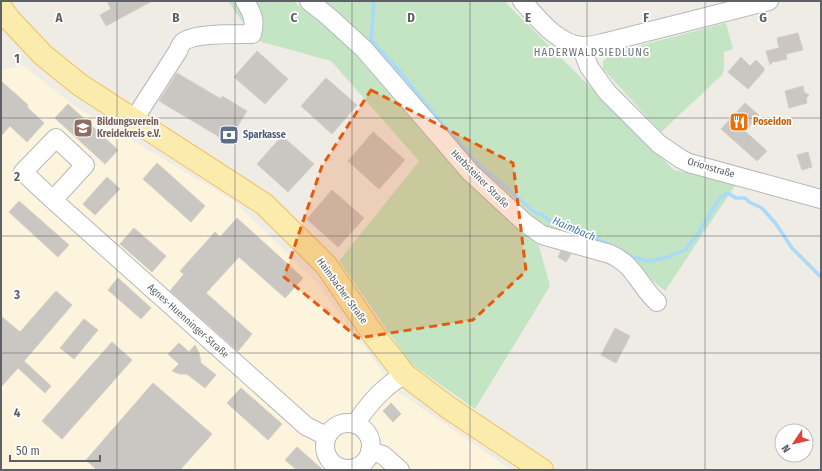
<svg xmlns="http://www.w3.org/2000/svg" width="822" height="471" font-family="'Fira Sans Condensed',sans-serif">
<rect width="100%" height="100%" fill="#efece5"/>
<path fill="#fcf4dc" d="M22 65 73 105 234 201 318 284 396 390 511 470H1V70Z"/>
<g fill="#c4e5c3">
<path d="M228 1H293L343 41 504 216 539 246 550 286 475 409 410 363 339 261 419 161 331 61 255 40Z"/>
<path d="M308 1H504L674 170 736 184 665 291 620 254 539 228Z"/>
<path d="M726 23 733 49 724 52V69L722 75 661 132 603 69V61L610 55 623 50Z"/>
</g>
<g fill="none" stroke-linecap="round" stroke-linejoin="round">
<g stroke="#a9dafb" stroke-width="3.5">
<path d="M374 1 371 40 402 74 438 119 477 163 536 213 543 215 548 220 557 223 579 230 610 245"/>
<path d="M623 252 630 256 648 261 665 258 685 250 697 235 720 198 728 193 736 198H745L749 202 762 208 776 224 792 248 821 277"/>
</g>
</g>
<g fill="#cac7c2" stroke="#d3cec4">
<path d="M107 1H152L106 26 100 15 111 9Z"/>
<path d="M798 33 803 50 786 54 787 59 774 62V61L770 65 766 51 779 48 777 38Z"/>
<path d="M257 51 288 79 265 104 234 77Z"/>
<path d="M741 57 750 66 756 60 764 68V71L748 89 728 72Z"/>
<path d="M177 73 221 99 222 96 247 111 228 142 159 101Z"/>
<path d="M326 78 357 105 332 134 301 106Z"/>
<path d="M1 81 28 105 27 107 44 123 27 142 10 126 1 136Z"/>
<path d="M803 86 804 92 809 95 806 99 807 103 789 108 785 91Z"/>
<path d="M745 103 759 115 745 131 767 151 757 161 721 129Z"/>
<path d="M68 104 118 150 105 164 55 118Z"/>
<path d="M373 132 405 160 379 189 348 161Z"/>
<path d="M282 136 314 164 288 192 257 164Z"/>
<path d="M808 152 812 167 802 170 797 155Z"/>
<path d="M157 163 205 206 191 222 143 179Z"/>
<path d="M107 177 120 189 95 215 83 204Z"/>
<path d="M332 190 364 218 338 247 307 219Z"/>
<path d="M19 201 69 245 58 257 9 212Z"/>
<path d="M237 218 303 278 285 298 239 257 206 293 252 334 238 351 170 291 184 274 180 271 215 232 220 237Z"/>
<path d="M134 228 166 256 152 272 120 244Z"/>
<path d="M561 251 571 254 566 262 558 257Z"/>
<path d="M118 278 151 308 141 319 108 290Z"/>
<path d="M56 291 72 305 24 361 51 386 45 393 18 368 1 387V316L20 332Z"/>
<path d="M84 319 98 330 74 359 60 348Z"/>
<path d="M615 328 630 336 616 363 601 355Z"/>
<path d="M112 342 132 360 62 439 42 421Z"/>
<path d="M179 343 189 352 195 345 199 353 201 363 216 375 205 388 187 374H180L172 371 179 364 168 354Z"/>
<path d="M153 383 212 434 180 470H97L86 460Z"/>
<path d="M241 388 282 424 268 440 227 403Z"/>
<path d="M391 403 401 414 393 422 383 411Z"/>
<path d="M297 447 323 470H297L285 460Z"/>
</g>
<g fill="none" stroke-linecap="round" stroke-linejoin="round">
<g stroke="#b5b8bb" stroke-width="20">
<g id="minor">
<path d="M309 1 329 17 364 49 471 173 524 222 542 235 610 254C635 265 639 286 657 302"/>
<path d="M522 1C538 18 556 43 581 46 589 46 596 45 603 43L769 1"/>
<path d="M581 46 589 67 607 92 659 144 681 159 689 163 821 199"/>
<path d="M133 121 178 51C179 49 180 45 182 43 191 33 238 34 252 34 256 20 252 13 245 1"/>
<path d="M53 200 85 165 56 138 23 172 53 200 306 426 326 436"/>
<circle cx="348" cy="446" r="23"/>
<path d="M355 424C370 402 382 389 404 374"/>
<path d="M370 451 383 455 400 470"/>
</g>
</g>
<g stroke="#ebc062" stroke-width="24">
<path id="major" d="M1 8 9 19 43 55 80 85 264 204 326 265 371 331 404 374 449 408 542 470"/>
</g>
<use href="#minor" stroke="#fff" stroke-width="18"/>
<use href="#major" stroke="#fbecad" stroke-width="22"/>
</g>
<path fill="#e8590c" fill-opacity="0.2" stroke="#e8590c" stroke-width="3" stroke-dasharray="8 5" stroke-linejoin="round" d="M371 90 513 163 526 271 473 320 358 338 284 277 322 166Z"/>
<path fill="none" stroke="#5d6165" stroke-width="1" stroke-opacity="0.55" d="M117 1V470M235 1V470M352 1V470M470 1V470M587 1V470M705 1V470M1 118H821M1 236H821M1 353H821"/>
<defs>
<g id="restaurant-square" transform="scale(1)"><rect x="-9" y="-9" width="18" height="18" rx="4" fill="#e8710a" stroke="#fff"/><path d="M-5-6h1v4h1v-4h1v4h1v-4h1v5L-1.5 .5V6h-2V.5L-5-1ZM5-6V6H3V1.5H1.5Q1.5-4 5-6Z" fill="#fff"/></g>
<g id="school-square" transform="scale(1)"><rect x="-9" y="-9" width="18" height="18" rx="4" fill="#8d6e63" stroke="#fff"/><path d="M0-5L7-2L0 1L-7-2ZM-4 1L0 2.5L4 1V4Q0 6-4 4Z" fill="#fff"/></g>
<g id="bank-square" transform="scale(1)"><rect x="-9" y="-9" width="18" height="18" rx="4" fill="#5c6f8a" stroke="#fff"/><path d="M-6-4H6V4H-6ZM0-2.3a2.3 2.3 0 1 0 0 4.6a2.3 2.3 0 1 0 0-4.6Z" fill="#fff"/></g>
</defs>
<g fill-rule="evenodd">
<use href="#restaurant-square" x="739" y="122"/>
<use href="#school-square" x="83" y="128"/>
<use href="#bank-square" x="229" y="135"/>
</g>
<g text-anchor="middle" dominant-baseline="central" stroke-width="3.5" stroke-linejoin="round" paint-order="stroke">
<g font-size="10" font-weight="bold" fill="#785e54" stroke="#fff" text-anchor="start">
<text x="97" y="122">Bildungsverein<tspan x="97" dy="12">Kreidekreis e.V.</tspan></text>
</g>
<g font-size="10" font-weight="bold" fill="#c56008" stroke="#fff" text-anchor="start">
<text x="753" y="122">Poseidon</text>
</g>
<g font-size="10" font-weight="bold" fill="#4e5e75" stroke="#fff" text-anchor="start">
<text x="243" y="135">Sparkasse</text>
</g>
<g font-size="10" fill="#5d6165" stroke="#fff">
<text transform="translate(711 168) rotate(16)">Orionstraße</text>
<text transform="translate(480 179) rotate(45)">Herbsteiner Straße</text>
<text transform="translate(342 291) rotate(54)">Haimbacher Straße</text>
<text transform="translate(188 321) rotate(42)">Agnes-Huenninger-Straße</text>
</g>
<g font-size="11" letter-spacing="1" fill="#6e7377" stroke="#fff">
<text x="592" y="52">HADERWALDSIEDLUNG</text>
</g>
<g font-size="11" font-style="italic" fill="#4275a4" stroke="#fff">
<text transform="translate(574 229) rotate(23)">Haimbach</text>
</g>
</g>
<g font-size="13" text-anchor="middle" font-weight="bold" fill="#5d6165" stroke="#fff" stroke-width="3.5" stroke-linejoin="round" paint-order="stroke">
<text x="59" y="22">A</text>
<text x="176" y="22">B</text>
<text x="294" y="22">C</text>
<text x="411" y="22">D</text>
<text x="528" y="22">E</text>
<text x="646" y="22">F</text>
<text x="763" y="22">G</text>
<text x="17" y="63">1</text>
<text x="17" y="181">2</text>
<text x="17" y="299">3</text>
<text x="17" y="417">4</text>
</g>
<rect width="822" height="471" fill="none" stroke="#5d6165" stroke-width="4"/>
<g transform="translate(794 443) rotate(235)"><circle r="19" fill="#ffffff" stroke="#bec0c1"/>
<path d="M0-3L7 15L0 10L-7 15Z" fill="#e24038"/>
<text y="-6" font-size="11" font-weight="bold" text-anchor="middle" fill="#5d6165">N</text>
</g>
<path d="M10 455v6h90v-6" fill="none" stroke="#5d6165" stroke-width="2"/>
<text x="16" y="455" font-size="12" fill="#5d6165" stroke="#ffffff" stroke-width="3" paint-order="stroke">50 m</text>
</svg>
